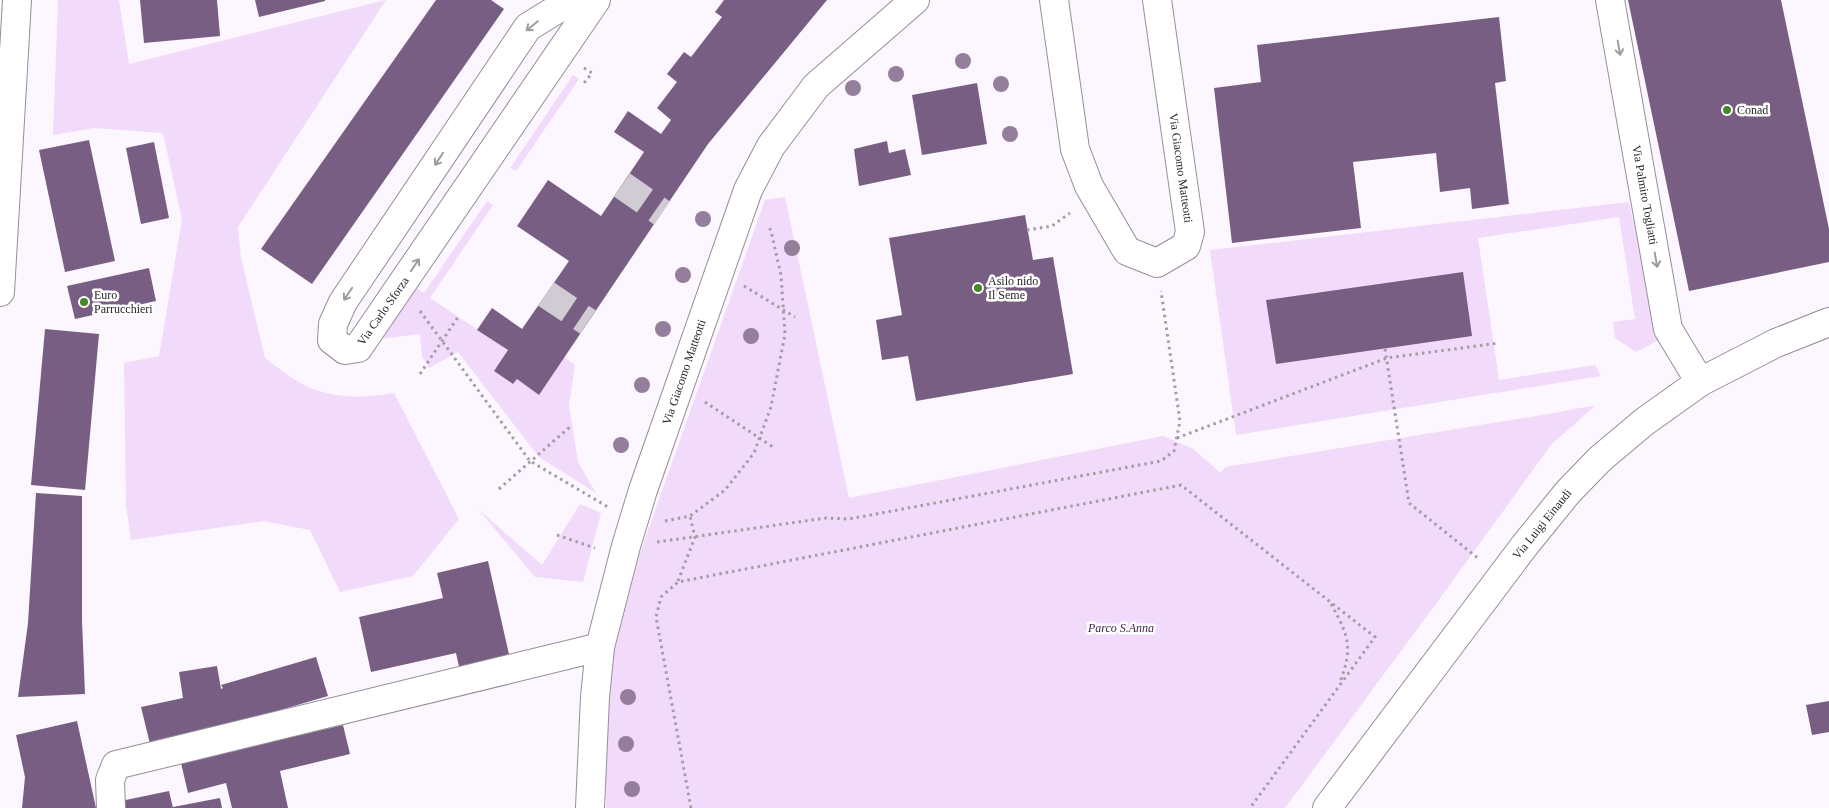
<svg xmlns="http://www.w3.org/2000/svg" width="1829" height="808" font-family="Georgia,serif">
<rect width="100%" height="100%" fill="#fcf6fe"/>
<g fill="#f2dafb">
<path d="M58 0H119L129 64 386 0 238 227 241 258 265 358C282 371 299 385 319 391 343 399 369 397 394 393L459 519 413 576 340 592 310 530 264 521 131 540 126 505 124 363 159 356 182 220 163 133 94 128 53 135Z"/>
<path d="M573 75 579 79 516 171 510 168Z"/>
<path d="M785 197 849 498 1163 436 1192 448 1221 473 1225 467 1554 413 1596 405 1551 445 1438 601 1285 808H606V684L639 556 765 200Z"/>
<path d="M487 201 493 205 430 298 508 350 494 371 513 384 517 379 539 395 564 357 575 365 569 405 578 462 596 493 539 457 458 352 429 368 422 356 420 334 371 340V359H364L355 355 354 352 364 348 408 283 424 293Z"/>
<path d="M1629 202 1659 340 1636 352 1615 338 1613 322 1635 319 1619 217 1478 238 1499 380 1595 365 1601 376 1236 435 1210 250Z"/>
<path d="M580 504 601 513 583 582 535 577 479 510 542 565Z"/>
</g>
<g fill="#785e82">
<path d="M140 0H217L220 36 144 43Z"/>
<path d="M255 0H325V1L259 17Z"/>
<path d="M436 0H491L504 9 312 284 261 249Z"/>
<path d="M724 0H827L708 144 539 395 517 379 513 384 494 371 508 350 477 330 492 308 522 329 569 261 517 226 548 180 601 216 644 152 614 132 628 111 661 134 671 120 657 108 677 82 667 74 684 52 691 57 722 17 715 12Z"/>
<path d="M1628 0H1781L1829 229V262L1689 291Z"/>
<path d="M1499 17 1506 81 1495 83 1509 204 1472 209 1470 188 1440 192 1436 153 1353 162 1361 228 1232 243 1214 88 1261 82 1257 45Z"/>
<path d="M977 83 987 144 922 155 912 95Z"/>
<path d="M89 140 115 261 65 272 39 150Z"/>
<path d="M887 141 889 153 905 149 911 175 859 186 854 149Z"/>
<path d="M154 142 169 218 141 224 126 148Z"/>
<path d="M1025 215 1033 260 1053 257 1073 374 916 401 908 356 882 360 876 320 902 315 889 238Z"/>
<path d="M149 268 156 301 75 319 67 286Z"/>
<path d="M1463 272 1472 336 1276 364 1266 300Z"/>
<path d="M45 329 99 334 85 490 31 485Z"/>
<path d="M36 493 82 496V621L85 694 18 697 28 623Z"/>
<path d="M488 561 510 659 460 671 456 653 371 672 359 617 443 598 437 573Z"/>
<path d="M316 657 328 696 151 748 141 707 183 698 179 672 217 666 221 689 223 688 221 685Z"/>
<path d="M1829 701V732L1812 735 1806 705Z"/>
<path d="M77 721 96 808H22L25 777 16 735Z"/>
<path d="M343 725 350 754 280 771 288 808H232L226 783 188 793 181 763Z"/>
<path d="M169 791 173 808H122L121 801Z"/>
<path d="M220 798 222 808H173V807Z"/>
</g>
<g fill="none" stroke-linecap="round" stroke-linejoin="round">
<g stroke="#d1ccd3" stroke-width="28" stroke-dasharray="28 14" stroke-linecap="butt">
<path d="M622 185 662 213"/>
<path d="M546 294 588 322"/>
</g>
<g stroke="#958e98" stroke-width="30">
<g id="minor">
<path d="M572 0 528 27 343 302 333 324 332 340 345 350 358 348 596 0"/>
<path d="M1054 0 1075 149 1089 186 1127 251 1157 263 1186 246 1190 232 1157 0"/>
<path d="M1610 0 1668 329 1700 382"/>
<path d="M111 808 110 780 116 765 600 647"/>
<path d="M590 808 595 697 600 647 626 546 643 490 748 190 771 146 816 86 915 0"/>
</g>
</g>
<g stroke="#958e98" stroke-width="30">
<g id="major">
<path d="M0 292 17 0"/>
<path d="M1327 808 1525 545 1568 492 1600 459 1644 422 1700 382 1776 343 1829 322"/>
</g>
</g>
<g stroke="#a29da4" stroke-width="3" stroke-dasharray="2.5 4" stroke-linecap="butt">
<path d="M584 68 592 73 584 83"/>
<path d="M1027 230 1052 226 1070 213"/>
<path d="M744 286 795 317"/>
<path d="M420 311 530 461 608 507"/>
<path d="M1385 349 1409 503 1479 559"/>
<path d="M420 374 458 317"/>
<path d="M705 402 773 447"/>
<path d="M1177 438 1387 358 1499 343"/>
<path d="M499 489 572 425"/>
<path d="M665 521 690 516 725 490 754 453 771 407 785 334 781 275 771 231 768 225"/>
<path d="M557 535 595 548"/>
<path d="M657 542 826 518 849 519 1161 461 1174 451 1180 421 1161 291"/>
<path d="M678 581 695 537 690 516"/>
<path d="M1331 604C1349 636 1353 648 1340 682"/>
<path d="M691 808 656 617 661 597 678 582 1181 485 1375 637 1250 808"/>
</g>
<use href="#minor" stroke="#fff" stroke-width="28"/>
<use href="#major" stroke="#fff" stroke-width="28"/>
</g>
<g fill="#947e9c">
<circle cx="963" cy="61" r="8"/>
<circle cx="896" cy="74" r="8"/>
<circle cx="1001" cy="84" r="8"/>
<circle cx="853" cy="88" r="8"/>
<circle cx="1010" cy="134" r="8"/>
<circle cx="703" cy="219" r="8"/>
<circle cx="792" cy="248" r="8"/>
<circle cx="683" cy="275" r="8"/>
<circle cx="663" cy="329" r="8"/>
<circle cx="751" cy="336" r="8"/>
<circle cx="642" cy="385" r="8"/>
<circle cx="621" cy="445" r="8"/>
<circle cx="628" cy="697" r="8"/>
<circle cx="626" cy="744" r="8"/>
<circle cx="632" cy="789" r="8"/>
</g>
<defs><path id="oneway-shaft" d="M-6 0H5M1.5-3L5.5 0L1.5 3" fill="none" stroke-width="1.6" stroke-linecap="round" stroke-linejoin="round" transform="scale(1.25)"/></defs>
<g stroke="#9d9c9e">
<use href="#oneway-shaft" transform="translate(532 26) rotate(141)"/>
<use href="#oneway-shaft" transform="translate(1619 48) rotate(80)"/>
<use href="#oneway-shaft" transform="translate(439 159) rotate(124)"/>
<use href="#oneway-shaft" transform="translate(1656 260) rotate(80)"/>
<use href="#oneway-shaft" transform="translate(415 265) rotate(-56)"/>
<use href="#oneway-shaft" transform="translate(348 294) rotate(124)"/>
</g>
<g fill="#488728" stroke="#fff" stroke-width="2">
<circle cx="1727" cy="110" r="5"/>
<circle cx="978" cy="288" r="5"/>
<circle cx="84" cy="302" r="5"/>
</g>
<g text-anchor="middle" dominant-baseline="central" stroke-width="5" stroke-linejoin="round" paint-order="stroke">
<g font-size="12" fill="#262327" stroke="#fff" text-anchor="start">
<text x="1737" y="110">Conad</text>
<text x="988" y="281">Asilo nido<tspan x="988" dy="14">Il Seme</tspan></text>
<text x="94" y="295">Euro<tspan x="94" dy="14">Parrucchieri</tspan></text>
</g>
<g font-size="12" fill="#262327" stroke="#fff">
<text transform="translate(1181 168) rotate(82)">Via Giacomo Matteotti</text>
<text transform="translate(1645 195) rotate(80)">Via Palmiro Togliatti</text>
<text transform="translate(383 311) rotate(-55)">Via Carlo Sforza</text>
<text transform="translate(684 372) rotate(-71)">Via Giacomo Matteotti</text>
<text transform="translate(1542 524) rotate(-51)">Via Luigi Einaudi</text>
</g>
<g font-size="12" font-style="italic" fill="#3f1b4b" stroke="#fff">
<text x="1121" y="628">Parco S.Anna</text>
</g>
</g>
</svg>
